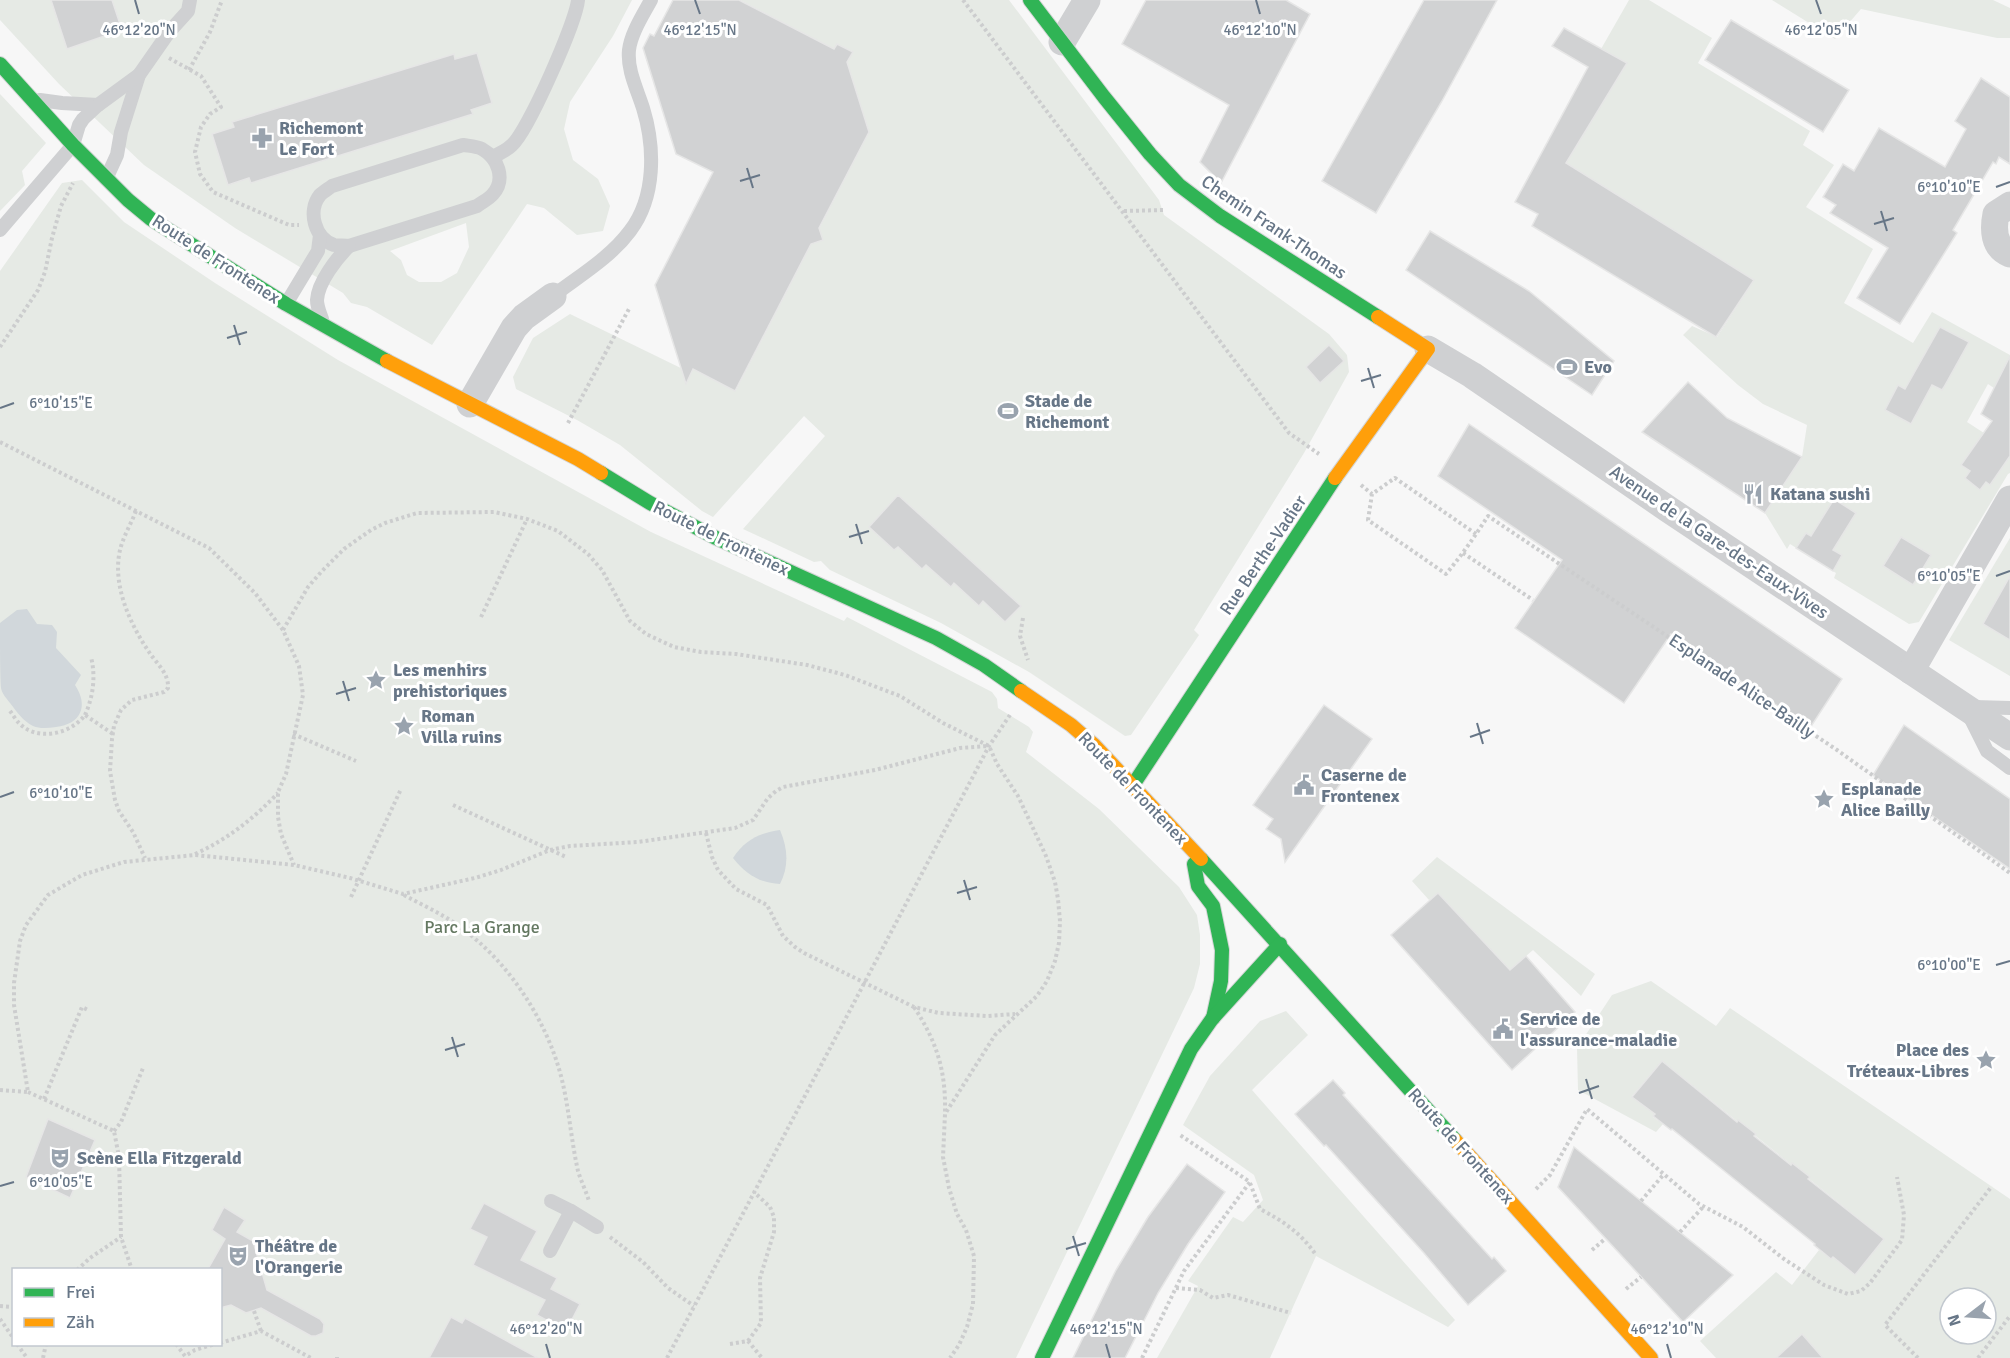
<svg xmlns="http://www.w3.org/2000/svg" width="2010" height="1358" font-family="Signika,sans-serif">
<rect width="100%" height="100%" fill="#f7f7f7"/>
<g fill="#e6eae5" fill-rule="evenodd">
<path d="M0 0H632L613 36 570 102 564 129 573 160 598 179 610 206 603 231 577 235 544 208 527 204 432 345 367 307 351 303 343 293 235 228 144 165 59 84 0 20ZM466 223 469 247 457 273 441 282H419L407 275 401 260 390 251Z"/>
<path d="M740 0H1009L1159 200 1164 215 1329 334 1347 355 1349 372 1304 453 1194 630 1199 635 1131 735 1125 736 1029 672 941 623 830 570 821 561 814 562 743 529 825 436 804 416 713 517 702 511 620 445 577 420 516 389 513 377 533 338 570 314 691 373 693 369 736 390 869 132 849 68 845 67 852 51 837 44 834 49Z"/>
<path d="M1629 0H1649L1712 38 1698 63 1810 131 1803 145 1834 165 1806 207 1873 249 1844 303 1913 343 1932 312 2010 355V433L1981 414 1994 388 1988 384 1967 422 2010 450V473L2008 474 1919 622 1909 624 1834 578 1836 573 1790 544 1787 549 1765 513 1802 457 1807 425 1763 404 1738 385 1683 335 1692 326 1717 337 1754 280 1566 163 1627 63 1601 49Z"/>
<path d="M1772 0H1993L2010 8V38H1997L1861 9 1835 39Z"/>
<path d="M0 94 46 143 22 171 25 185 0 211Z"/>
<path d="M82 180 124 222 215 283 338 360 651 532 844 621 847 617 992 692 997 699 998 708 1029 727 1033 732 1026 752 1099 809 1179 887 1197 915 1200 935V964L1194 988 1016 1358H0V271L62 183ZM14 1270H220V1344H14Z"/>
<path d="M2010 538V676L1949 640Z"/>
<path d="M1437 857 1595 974 1581 996 1533 950 1510 970 1438 893 1429 900 1412 881Z"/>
<path d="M1651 981 1716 1026 1730 1008 2010 1199V1358H1716L1700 1341 1776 1272 1792 1285 1819 1250 1831 1259 1833 1257 1855 1275 1884 1239 1662 1061 1632 1096 1655 1114 1653 1117 1663 1124 1656 1132 1578 1090 1577 1048 1612 995ZM1950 1298H1986V1334H1950Z"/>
<path d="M1286 1011 1308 1035 1252 1090 1455 1320 1448 1327 1316 1256 1270 1358H1157L1198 1286 1188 1281 1233 1217 1243 1222 1263 1200 1254 1175 1183 1125 1210 1076 1260 1021Z"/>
</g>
<g fill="#d1d7db">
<path d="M27 609 37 624 52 625 57 632 56 648 81 675 75 685C89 706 81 724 56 727 48 728 40 729 33 726 23 721 17 712 10 703 7 699 2 694 1 688 0 675 0 638 0 623L17 610Z"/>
<path d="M780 830C788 849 789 866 780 884 759 883 746 874 733 858 745 840 759 833 780 830Z"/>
</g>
<g fill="#d1d2d3" stroke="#e6e6e6" stroke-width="1.5">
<path d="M51 0H112L122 30 67 49Z"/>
<path d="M673 0H739L834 49 837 44 853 52 847 62 869 132 819 228 823 240 811 244 735 391 693 369 686 384 655 285 713 172 676 154 643 48 650 34 654 36Z"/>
<path d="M1146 0H1286L1310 14 1221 183 1200 162 1229 105 1122 44Z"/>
<path d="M1424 0H1497L1442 101 1376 213 1322 181Z"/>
<path d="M1731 20 1849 90 1823 132 1705 60Z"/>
<path d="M1564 28 1627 63 1566 163 1754 280 1716 337 1532 226 1538 214 1515 202 1588 67 1552 46Z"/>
<path d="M477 53 492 103 471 110 473 114 251 183 249 178 228 185 212 134 234 127 232 122 454 54 455 59Z"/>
<path d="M1981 78 2010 97V164L1999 157 1996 164 1993 162 1953 230 1957 233 1900 324 1857 298 1888 248 1830 213 1836 205 1823 197 1843 164 1854 171 1879 128 1945 167 1966 129 1955 121Z"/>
<path d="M1430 231 1529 291 1614 361 1592 395 1406 270Z"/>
<path d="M1940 327 1969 342 1944 387 1942 390 1932 385 1911 424 1885 410 1898 385 1905 389Z"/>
<path d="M1329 345 1344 361 1320 383 1306 367Z"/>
<path d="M2010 356V456L1990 485 1986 482 1980 490 1965 478 1970 471 1961 465 1992 421 1981 414Z"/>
<path d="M1688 382 1727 418 1802 457 1765 513 1642 432Z"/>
<path d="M1469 424 1842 679 1810 728 1671 634 1624 703 1515 628 1562 560 1438 476Z"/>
<path d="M898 495 1021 606 1005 622 983 601 979 606 954 583 951 587 926 565 922 569 898 547 894 550 869 527Z"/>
<path d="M1834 499 1856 513 1833 550 1842 555 1833 571 1796 548 1806 533 1811 536Z"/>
<path d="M1901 537 1931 555 1913 585 1883 566Z"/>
<path d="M2010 576V640L1983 624Z"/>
<path d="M1324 705 1372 739 1285 862 1281 839 1266 829 1273 819 1253 805Z"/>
<path d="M1904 725 2010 799V869L1873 775Z"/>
<path d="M1438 893 1510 970 1526 956 1575 1012 1512 1070 1391 935Z"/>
<path d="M1662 1061 1737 1122 1738 1120 1756 1134 1754 1136 1791 1165 1792 1163 1810 1177 1808 1179 1884 1239 1855 1275 1833 1257 1831 1259 1814 1245 1815 1244 1672 1129 1671 1130 1653 1116 1655 1114 1632 1097Z"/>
<path d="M1333 1080 1345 1093 1343 1095 1492 1259 1494 1257 1506 1271 1468 1305 1424 1253 1326 1145 1324 1146 1295 1114Z"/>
<path d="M48 1119 95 1140 70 1198 26 1177Z"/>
<path d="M1574 1147 1733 1275 1683 1322 1558 1187Z"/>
<path d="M1187 1164 1225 1192 1188 1244 1158 1293 1125 1358H1073L1116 1270 1148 1217Z"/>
<path d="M484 1203 537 1231 521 1260 557 1278 551 1289 580 1304 566 1331 537 1315 545 1300 473 1265 487 1237 470 1229Z"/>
<path d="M224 1207 245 1220 237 1232 253 1241 267 1290 320 1319 324 1324 323 1333 316 1336H311L261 1308 246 1313 231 1305 220 1308V1269H208L225 1239 212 1230Z"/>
<path d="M451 1317 462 1323 465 1318 538 1358H429Z"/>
<path d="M1802 1334 1823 1358H1776Z"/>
</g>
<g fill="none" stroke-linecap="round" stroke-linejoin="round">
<g stroke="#d4d5d6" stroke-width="16">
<g id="fast">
<path d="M1030 0 1104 97 1150 154 1179 185 1220 216 1378 317"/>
<path d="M0 64 73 145 128 200 151 219 286 304 387 361"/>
<path d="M601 473 650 503 716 538 936 638 984 665 1021 691"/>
<path d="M1133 785 1335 478"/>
<path d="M1201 859 1455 1140"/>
<path d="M1194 864 1198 886 1213 906 1222 950 1221 981 1213 1018"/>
<path d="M1042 1358 1191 1049 1212 1019 1280 944"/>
</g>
</g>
<g stroke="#d4d5d6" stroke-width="16">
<g id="slow">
<path d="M387 361 578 459 601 473"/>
<path d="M1335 478 1428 349 1378 317"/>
<path d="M1021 691 1071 725 1094 745 1201 859"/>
<path d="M1455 1140 1651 1358"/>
</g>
</g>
<g stroke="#cccdce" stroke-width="4" stroke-dasharray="3 3" stroke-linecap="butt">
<path d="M963 0 1289 433 1319 454"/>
<path d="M169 58 201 76 221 107 210 114 201 127 195 152 200 174 213 192 289 225H299"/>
<path d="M189 70 210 32 222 0"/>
<path d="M1124 211 1165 210"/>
<path d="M0 347 38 290 45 272 52 238 61 206 73 183"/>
<path d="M568 423 630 307"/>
<path d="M0 442 209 548 255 593 283 630 299 666 303 695 286 774 278 792V817L281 834 294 865"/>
<path d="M1361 485 1372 494"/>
<path d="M136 511C131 524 123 537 120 550 112 585 130 624 149 652 156 663 169 673 168 688L164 692 132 700 121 710 114 726 112 739 110 771 115 800 119 811 133 832 145 858"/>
<path d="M1476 534 1395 478 1372 494 1368 520 1446 574C1462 555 1475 536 1488 516L1837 750 2010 873"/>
<path d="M1463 553 1533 600"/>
<path d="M481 617 527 519"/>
<path d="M1023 618 1020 636 1028 660"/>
<path d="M283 630 308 587 322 571 344 549 371 530 385 523 417 513 494 512 527 519 558 531 588 554 602 570 630 621 646 634 661 641 674 647 701 652 736 654 807 665 845 675 900 696 943 723 989 746 997 764 1018 796 1046 856 1055 882 1058 899 1060 921 1059 943 1055 961 1047 981 1037 996 995 1035 945 1114 943 1157 949 1188 957 1214 966 1230 974 1256 973 1304 967 1327 959 1345 950 1358"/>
<path d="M10 711C13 715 16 720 19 723 37 742 71 734 85 715L113 734"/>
<path d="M85 715C93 697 96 677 91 657"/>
<path d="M293 734 356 761"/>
<path d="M453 805 566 857"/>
<path d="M706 833 712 857 718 870 736 889 767 905 783 936 795 947 804 953 914 1007 939 1013 987 1016 1015 1014"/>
<path d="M195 854C228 839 253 819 278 793"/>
<path d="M404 895C422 905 443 914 460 927 508 961 546 1019 561 1076 569 1107 571 1140 578 1171 581 1181 586 1191 589 1201"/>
<path d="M351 897 401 789"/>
<path d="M914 1007C937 1042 946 1071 945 1113"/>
<path d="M0 1090 28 1092 14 1005V983L20 941 26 925 48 895 82 875 124 862 195 855 294 865 350 878 403 894 475 878 501 870 550 850 570 846 638 842 735 828 753 820 768 798 776 791 783 787 875 770 960 748 988 746"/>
<path d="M28 1092 114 1131 119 1157 121 1237 132 1270"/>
<path d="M44 1099 82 1007 88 1010"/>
<path d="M114 1131 121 1122 143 1068"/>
<path d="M1250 1183 1260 1209C1283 1221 1301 1233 1316 1255"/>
<path d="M1536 1189 1550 1175 1587 1109 1699 1204 1743 1227 1784 1259 1824 1285 1848 1294 1861 1291 1870 1283 1902 1240 1904 1215 1897 1177"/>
<path d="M1641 1201 1664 1174"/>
<path d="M1680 1232 1704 1206"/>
<path d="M610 1237 643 1262 668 1288 694 1306"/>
<path d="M1592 1250 1605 1239"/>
<path d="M77 1270 90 1258 121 1237"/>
<path d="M1176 1288 1200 1290 1213 1298 1228 1295 1291 1313"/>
<path d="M1626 1289 1641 1277"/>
<path d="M0 1306 14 1307"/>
<path d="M254 1311 261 1331"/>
<path d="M0 1319 14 1339"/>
<path d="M748 1341 761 1323 760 1278 774 1232V1217L770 1207 754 1192"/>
<path d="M220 1343 261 1331 311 1358"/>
<path d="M17 1344 27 1358"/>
<path d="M176 1344 185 1356 195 1350 215 1344"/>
<path d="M730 1344 748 1341 762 1358"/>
<path d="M43 1358 46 1344"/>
<path d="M337 1358V1357"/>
<path d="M667 1358 989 746 1010 715"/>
<path d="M1142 1358 1184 1271 1250 1182 1180 1135"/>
<path d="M1918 1358 1885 1325 1992 1186"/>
<path d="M1978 1358 2010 1316"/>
</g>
<g stroke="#cfd0d2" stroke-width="14">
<path d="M40 100 62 103 98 105"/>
<path d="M463 145C469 146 476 146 482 149 498 158 506 179 493 194 489 199 482 202 477 206L349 246C345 245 339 246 334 245 315 239 307 211 320 195 323 192 328 189 332 186Z"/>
<path d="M492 157C499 154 507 150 512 145 528 131 576 22 578 0"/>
<path d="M106 179 117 155 121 132 139 75 169 32 188 11 190 0"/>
<path d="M0 230 73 145 79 125 83 119 98 105 139 75"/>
<path d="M553 296C579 276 610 258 630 231 656 197 655 147 643 108 637 89 627 70 629 50 631 33 643 15 651 0"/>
<path d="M286 304 318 251 320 235"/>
<path d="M322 319C320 313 317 307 317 300 318 282 337 258 349 246"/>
<path d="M1974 707 2010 708"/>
<path d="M1970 717 1987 751 2010 768"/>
<path d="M551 1201 571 1211"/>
<path d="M550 1251 571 1211 597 1227"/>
</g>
<g stroke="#cfd0d2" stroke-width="27">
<path d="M1062 42 1087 0"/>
<path d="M2010 205 1996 214C1993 229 1993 247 2010 254"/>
<path d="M1428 349 1472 375 1668 509 2010 737"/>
<path d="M470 404 514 328 524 317 553 296"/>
<path d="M1911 671 2010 499"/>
</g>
<use href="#fast" stroke="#30b455" stroke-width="14"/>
<use href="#slow" stroke="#ff9f0a" stroke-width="14"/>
</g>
<path fill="none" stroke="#677687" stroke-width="2" d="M135 0 139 14M695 0 700 14M1256 0 1260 14M1816 0 1821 14M747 168 753 188M740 181 760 175M1996 187 2010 182M1881 211 1887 231M1874 224 1894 218M234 325 240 345M227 338 247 332M1368 368 1374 388M1361 381 1381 375M0 408 14 403M856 524 862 544M849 537 869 531M1996 576 2010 571M343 681 349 701M336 694 356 688M1477 723 1483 744M1470 737 1490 730M0 797 14 792M964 880 970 900M957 893 977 887M1996 965 2010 961M452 1037 458 1057M445 1050 465 1044M1586 1079 1592 1099M1579 1093 1599 1086M0 1186 14 1182M1073 1236 1079 1256M1066 1249 1086 1243M546 1344 550 1358M1106 1344 1110 1358M1667 1344 1671 1358"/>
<defs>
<g id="pharmacy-bare" transform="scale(1.62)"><path d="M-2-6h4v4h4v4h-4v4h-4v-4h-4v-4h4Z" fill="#99a3ae" stroke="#fff" stroke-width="2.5" paint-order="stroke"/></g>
<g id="stadium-bare" transform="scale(1.62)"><path d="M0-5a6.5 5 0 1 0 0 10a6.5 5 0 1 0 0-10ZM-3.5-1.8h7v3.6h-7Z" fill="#99a3ae" stroke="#fff" stroke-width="2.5" paint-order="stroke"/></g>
<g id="restaurant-bare" transform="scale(1.62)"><path d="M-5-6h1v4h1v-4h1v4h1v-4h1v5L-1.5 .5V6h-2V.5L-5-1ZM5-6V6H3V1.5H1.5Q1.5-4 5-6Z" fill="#99a3ae" stroke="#fff" stroke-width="2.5" paint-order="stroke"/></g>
<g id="sight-bare" transform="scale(1.62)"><path d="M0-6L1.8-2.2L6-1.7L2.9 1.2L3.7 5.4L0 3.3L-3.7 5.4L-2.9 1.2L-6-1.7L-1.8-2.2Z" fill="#99a3ae" stroke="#fff" stroke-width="2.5" paint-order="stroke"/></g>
<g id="civic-bare" transform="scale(1.62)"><path d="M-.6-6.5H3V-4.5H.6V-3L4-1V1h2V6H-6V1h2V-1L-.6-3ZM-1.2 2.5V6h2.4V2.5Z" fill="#99a3ae" stroke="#fff" stroke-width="2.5" paint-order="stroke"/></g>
<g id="theatre-bare" transform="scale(1.62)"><path d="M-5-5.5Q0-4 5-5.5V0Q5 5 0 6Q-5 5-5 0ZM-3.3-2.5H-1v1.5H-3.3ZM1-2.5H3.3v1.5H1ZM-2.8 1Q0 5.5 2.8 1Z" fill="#99a3ae" stroke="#fff" stroke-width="2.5" paint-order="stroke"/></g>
</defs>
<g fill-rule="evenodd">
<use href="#pharmacy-bare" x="262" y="138"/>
<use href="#stadium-bare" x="1567" y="367"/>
<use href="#stadium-bare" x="1008" y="411"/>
<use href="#restaurant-bare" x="1753" y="494"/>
<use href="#sight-bare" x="376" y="680"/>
<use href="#sight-bare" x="404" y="726"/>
<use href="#civic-bare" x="1304" y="785"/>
<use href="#sight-bare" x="1824" y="799"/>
<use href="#civic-bare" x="1503" y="1029"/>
<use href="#sight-bare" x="1986" y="1060"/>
<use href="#theatre-bare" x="60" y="1158"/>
<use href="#theatre-bare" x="238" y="1256"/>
</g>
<g text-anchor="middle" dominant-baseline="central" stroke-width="6" stroke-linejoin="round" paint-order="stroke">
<g font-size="18" font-weight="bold" fill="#677687" stroke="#fff" text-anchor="start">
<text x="279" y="128">Richemont<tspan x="279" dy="21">Le Fort</tspan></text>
<text x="1584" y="367">Evo</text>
<text x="1025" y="401">Stade de<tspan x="1025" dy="21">Richemont</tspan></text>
<text x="1770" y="494">Katana sushi</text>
<text x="393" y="670">Les menhirs<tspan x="393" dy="21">prehistoriques</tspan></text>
<text x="421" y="716">Roman<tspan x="421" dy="21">Villa ruins</tspan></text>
<text x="1321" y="775">Caserne de<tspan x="1321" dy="21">Frontenex</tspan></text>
<text x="1841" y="789">Esplanade<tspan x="1841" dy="21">Alice Bailly</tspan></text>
<text x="1520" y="1019">Service de<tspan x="1520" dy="21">l'assurance-maladie</tspan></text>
<text x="1969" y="1050" text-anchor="end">Place des<tspan x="1969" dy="21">Tréteaux-Libres</tspan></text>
<text x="77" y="1158">Scène Ella Fitzgerald</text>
<text x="255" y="1246">Théâtre de<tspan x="255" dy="21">l'Orangerie</tspan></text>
</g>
<g font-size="18" fill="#677687" stroke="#fff">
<text transform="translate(1274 227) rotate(34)">Chemin Frank-Thomas</text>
<text transform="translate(216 259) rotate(33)">Route de Frontenex</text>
<text transform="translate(721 538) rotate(26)">Route de Frontenex</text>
<text transform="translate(1719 542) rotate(34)">Avenue de la Gare-des-Eaux-Vives</text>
<text transform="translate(1263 555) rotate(-56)">Rue Berthe-Vadier</text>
<text transform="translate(1742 686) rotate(34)">Esplanade Alice-Bailly</text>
<text transform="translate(1133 788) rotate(46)">Route de Frontenex</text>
<text transform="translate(1461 1146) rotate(48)">Route de Frontenex</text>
</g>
<g font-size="18" fill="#657962" stroke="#fff">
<text x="482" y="927">Parc La Grange</text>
</g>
</g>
<g font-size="15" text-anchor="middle" fill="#677687" stroke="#fff" stroke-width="6" stroke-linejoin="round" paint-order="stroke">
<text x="139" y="35">46°12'20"N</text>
<text x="700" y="35">46°12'15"N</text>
<text x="1260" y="35">46°12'10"N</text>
<text x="1821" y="35">46°12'05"N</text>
<text x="1949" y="192">6°10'10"E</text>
<text x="61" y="408">6°10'15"E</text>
<text x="1949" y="581">6°10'05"E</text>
<text x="61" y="798">6°10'10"E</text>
<text x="1949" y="970">6°10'00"E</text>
<text x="61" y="1187">6°10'05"E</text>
<text x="546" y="1334">46°12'20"N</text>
<text x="1106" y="1334">46°12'15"N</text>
<text x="1667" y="1334">46°12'10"N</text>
</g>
<rect x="12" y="1268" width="210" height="78" fill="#ffffff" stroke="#c2c8cf" stroke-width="1.5"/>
<rect x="24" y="1288" width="30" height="9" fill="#30b455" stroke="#c2c8cf" stroke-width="1.5"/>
<text x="66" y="1298" font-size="18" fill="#677687">Frei</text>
<rect x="24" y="1318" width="30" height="9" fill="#ff9f0a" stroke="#c2c8cf" stroke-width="1.5"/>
<text x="66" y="1328" font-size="18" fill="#677687">Zäh</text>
<g transform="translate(1968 1316) rotate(253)"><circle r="28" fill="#ffffff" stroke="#c2c8cf" stroke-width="1.5"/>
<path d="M0-4.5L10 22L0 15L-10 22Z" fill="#99a3ae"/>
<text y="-9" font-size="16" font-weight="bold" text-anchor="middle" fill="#677687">N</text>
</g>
</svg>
